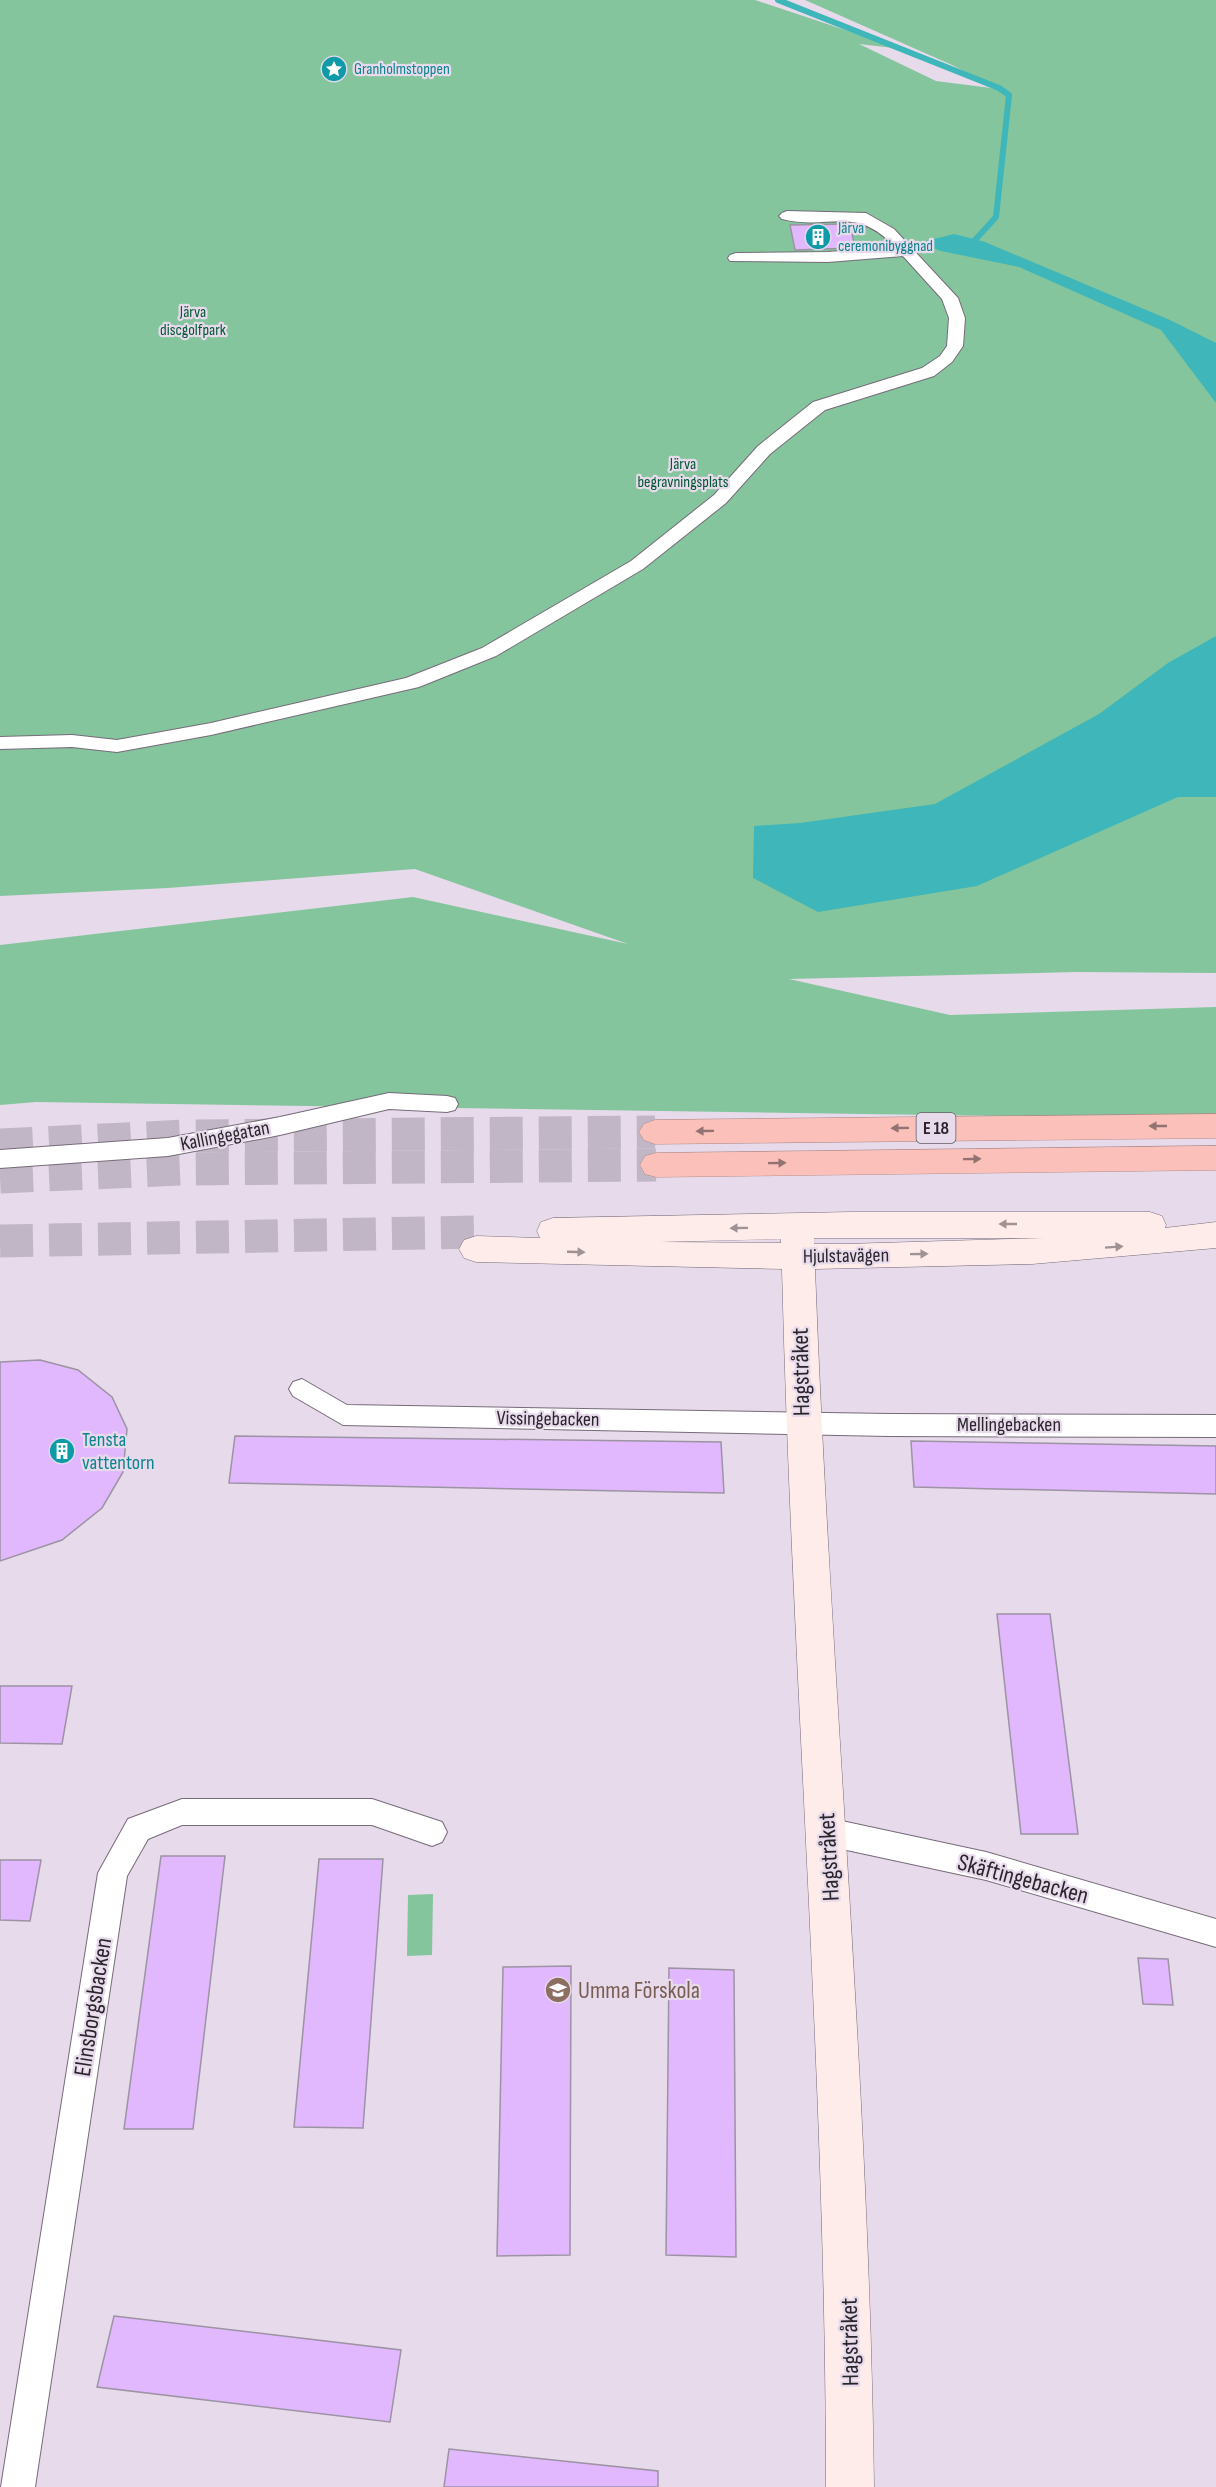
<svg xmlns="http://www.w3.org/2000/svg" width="1216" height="2487" font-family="'Sofia Sans Condensed',sans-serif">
<rect width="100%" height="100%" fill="#e7daeb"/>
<g fill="#84c59d">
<path d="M0 0H755L902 49 859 44 936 81 999 89 952 65 805 0H1216V973L1077 972 789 979 950 1015 1216 1007V1119L36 1102 0 1105V945L413 897 628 944 415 869 168 888 0 896Z"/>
<path d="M433 1894 432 1955 407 1956 408 1895Z"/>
</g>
<g fill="#3fb6b9">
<path d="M954 234 985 242 1170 320 1216 343V403L1161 330 1019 267 941 251 930 247 926 241Z"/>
<path d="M1216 636V797H1178L977 886 818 912 753 878 754 826 800 823 935 804 1099 714 1168 663Z"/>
</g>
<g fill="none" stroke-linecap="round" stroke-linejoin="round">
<path stroke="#3fb6b9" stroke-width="6" d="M778 0 999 88 1009 95 996 217 975 240"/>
</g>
<g fill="#e1b8fd" stroke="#9c93a3" stroke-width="1.5">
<path d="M850 224 855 248 795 250 790 225Z"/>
<path d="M40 1360 78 1370 112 1397 127 1429 123 1472 102 1508 62 1540 0 1561V1362Z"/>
<path d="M235 1436 721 1442 724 1493 229 1483Z"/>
<path d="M911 1441 1216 1446V1494L914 1487Z"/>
<path d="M997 1614H1050L1078 1834H1021Z"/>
<path d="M0 1686H72L62 1744 0 1743Z"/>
<path d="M161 1856H225L193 2129H124Z"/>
<path d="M319 1859H383L363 2128 294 2127Z"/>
<path d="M0 1860H41L30 1921 0 1920Z"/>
<path d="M1138 1958 1168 1959 1173 2005 1143 2004Z"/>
<path d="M571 1966 570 2255 497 2256 503 1967Z"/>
<path d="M669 1968 734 1970 736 2257 666 2255Z"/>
<path d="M114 2316 401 2350 390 2422 97 2387Z"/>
<path d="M449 2449 658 2471V2487H444Z"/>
</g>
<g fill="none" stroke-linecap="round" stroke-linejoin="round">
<path stroke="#c1b6c5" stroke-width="33" stroke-dasharray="33 16" stroke-linecap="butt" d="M0 1241 477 1232"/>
<g stroke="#c1b6c5" stroke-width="33" stroke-dasharray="33 16" stroke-linecap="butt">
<path d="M0 1145 187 1136 655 1132"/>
<path d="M0 1177 183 1169 656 1165"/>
</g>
<g stroke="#766b79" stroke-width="2">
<g id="street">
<path d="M787 211 866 213 894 229 958 298 965 318 963 346 952 362 934 376 825 410 770 454 726 503 643 569 496 656 419 687 211 735 117 752 72 747 0 749V737L72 735 117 740 211 723 406 678 482 648 631 561 714 495 758 446 813 402 922 368 940 356 947 346 949 318 942 299 903 256 828 262 730 261 728 258 730 255 736 253 828 252 895 247C855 204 829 231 782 219L779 216 782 213Z"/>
<path d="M389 1093 447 1096 455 1098 458 1104 455 1110 447 1112 389 1109 280 1135 168 1156 0 1168V1150L168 1138 280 1117Z"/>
<path d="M302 1379 347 1405 889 1414 1216 1415V1437L889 1436 343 1425 293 1396 289 1389 293 1382Z"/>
<path d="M182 1799H372L442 1822 447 1832 442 1842 432 1846 372 1825H182L148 1839 127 1876 35 2487H1L98 1873 128 1819Z"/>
<path d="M828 1818 986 1852 1216 1919V1947L986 1880 828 1846 818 1842 813 1832 818 1822Z"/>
</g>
</g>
<g stroke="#766b79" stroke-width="1">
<path id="secondary" d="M852 1212H1150L1162 1216 1166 1225 1165 1228 1216 1222V1248L1032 1264 815 1269C830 1676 869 2080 874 2487H826C826 2080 792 1676 782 1269L476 1262 464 1258 459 1249 464 1240 476 1236 540 1238 537 1231 541 1222 553 1218ZM814 1238H1044L846 1244H814ZM781 1239V1243L659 1242Z"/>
</g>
<g stroke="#b28a87" stroke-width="1">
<g id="highway">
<path d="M1216 1114V1138L655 1144 644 1140 639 1132 644 1124 655 1120Z"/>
<path d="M1216 1146V1170L656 1177 645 1174 640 1165 645 1156 656 1153Z"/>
</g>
</g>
<use href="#street" fill="#fff" fill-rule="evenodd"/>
<use href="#secondary" fill="#feecea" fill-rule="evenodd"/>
<use href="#highway" fill="#fbc0b9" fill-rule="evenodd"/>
</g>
<defs><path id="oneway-solid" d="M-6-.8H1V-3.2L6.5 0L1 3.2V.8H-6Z" transform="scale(1.5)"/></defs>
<g fill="#927272">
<use href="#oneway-solid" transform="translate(1158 1126) rotate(180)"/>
<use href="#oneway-solid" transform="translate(900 1128) rotate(179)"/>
<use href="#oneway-solid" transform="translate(705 1131) rotate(179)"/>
<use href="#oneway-solid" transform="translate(972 1159) rotate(-1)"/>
<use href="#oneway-solid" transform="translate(777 1163) rotate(-1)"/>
</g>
<g fill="#9f9294">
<use href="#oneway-solid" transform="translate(1008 1224) rotate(180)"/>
<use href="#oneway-solid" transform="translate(739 1228) rotate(179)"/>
<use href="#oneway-solid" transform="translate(1114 1247) rotate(-4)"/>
<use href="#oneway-solid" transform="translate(576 1252) rotate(2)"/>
<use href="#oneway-solid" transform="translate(919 1254) rotate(-1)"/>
</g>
<defs>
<g id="sight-disc" transform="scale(1.35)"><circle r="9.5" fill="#0f9aa8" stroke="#e7daeb"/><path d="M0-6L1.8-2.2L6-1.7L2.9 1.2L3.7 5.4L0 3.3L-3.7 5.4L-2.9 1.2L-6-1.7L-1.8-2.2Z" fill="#fff"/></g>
<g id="building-disc" transform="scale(1.35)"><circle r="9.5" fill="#0f9aa8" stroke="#e7daeb"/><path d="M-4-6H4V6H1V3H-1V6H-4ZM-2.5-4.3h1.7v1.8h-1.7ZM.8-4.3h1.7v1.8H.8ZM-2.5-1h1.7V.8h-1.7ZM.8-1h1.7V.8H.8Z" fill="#fff"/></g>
<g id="school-disc" transform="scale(1.35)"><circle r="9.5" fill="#8d6e63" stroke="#e7daeb"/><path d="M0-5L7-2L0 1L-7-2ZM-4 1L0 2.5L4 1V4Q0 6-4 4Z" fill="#fff"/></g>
</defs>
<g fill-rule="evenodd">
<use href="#sight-disc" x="334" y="69"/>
<use href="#building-disc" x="818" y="237"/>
<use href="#building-disc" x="62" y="1451"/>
<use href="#school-disc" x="558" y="1990"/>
</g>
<g text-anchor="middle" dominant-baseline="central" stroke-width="4.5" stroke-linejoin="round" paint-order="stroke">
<g font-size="16" fill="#0d838f" stroke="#e7daeb" text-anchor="start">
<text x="354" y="69">Granholmstoppen</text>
<text x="838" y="228">Järva<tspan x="838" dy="18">ceremonibyggnad</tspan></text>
</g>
<g font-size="16" fill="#015833" stroke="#e7daeb">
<text x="193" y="312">Järva<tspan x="193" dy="18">discgolfpark</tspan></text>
<text x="683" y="464">Järva<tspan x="683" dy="18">begravningsplats</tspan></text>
</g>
<rect fill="#e7daeb" stroke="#635b65" stroke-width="1.5" x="916.5" y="1113" width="39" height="30" rx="4.5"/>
<g font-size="18" font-weight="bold" fill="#2a252b">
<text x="936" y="1128">E 18</text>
</g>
<g font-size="20" fill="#2a252b" stroke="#e7daeb">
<text transform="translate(225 1136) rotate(-11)">Kallingegatan</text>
<text transform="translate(846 1256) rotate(-1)">Hjulstavägen</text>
<text transform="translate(548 1419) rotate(1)">Vissingebacken</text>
<text x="1009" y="1425">Mellingebacken</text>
</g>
<g font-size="20" fill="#0d838f" stroke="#e7daeb" text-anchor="start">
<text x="82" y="1440">Tensta<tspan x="82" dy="23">vattentorn</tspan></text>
</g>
<g font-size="24" fill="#2a252b" stroke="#e7daeb">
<text transform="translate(801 1372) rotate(-91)">Hagstråket</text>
<text transform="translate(829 1857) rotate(-93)">Hagstråket</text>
<text transform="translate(1023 1879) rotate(15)">Skäftingebacken</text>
<text transform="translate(93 2007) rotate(-81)">Elinsborgsbacken</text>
<text transform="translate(850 2342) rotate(-91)">Hagstråket</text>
</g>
<g font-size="24" fill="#785e54" stroke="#e7daeb" text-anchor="start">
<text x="578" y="1990">Umma Förskola</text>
</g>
</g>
</svg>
